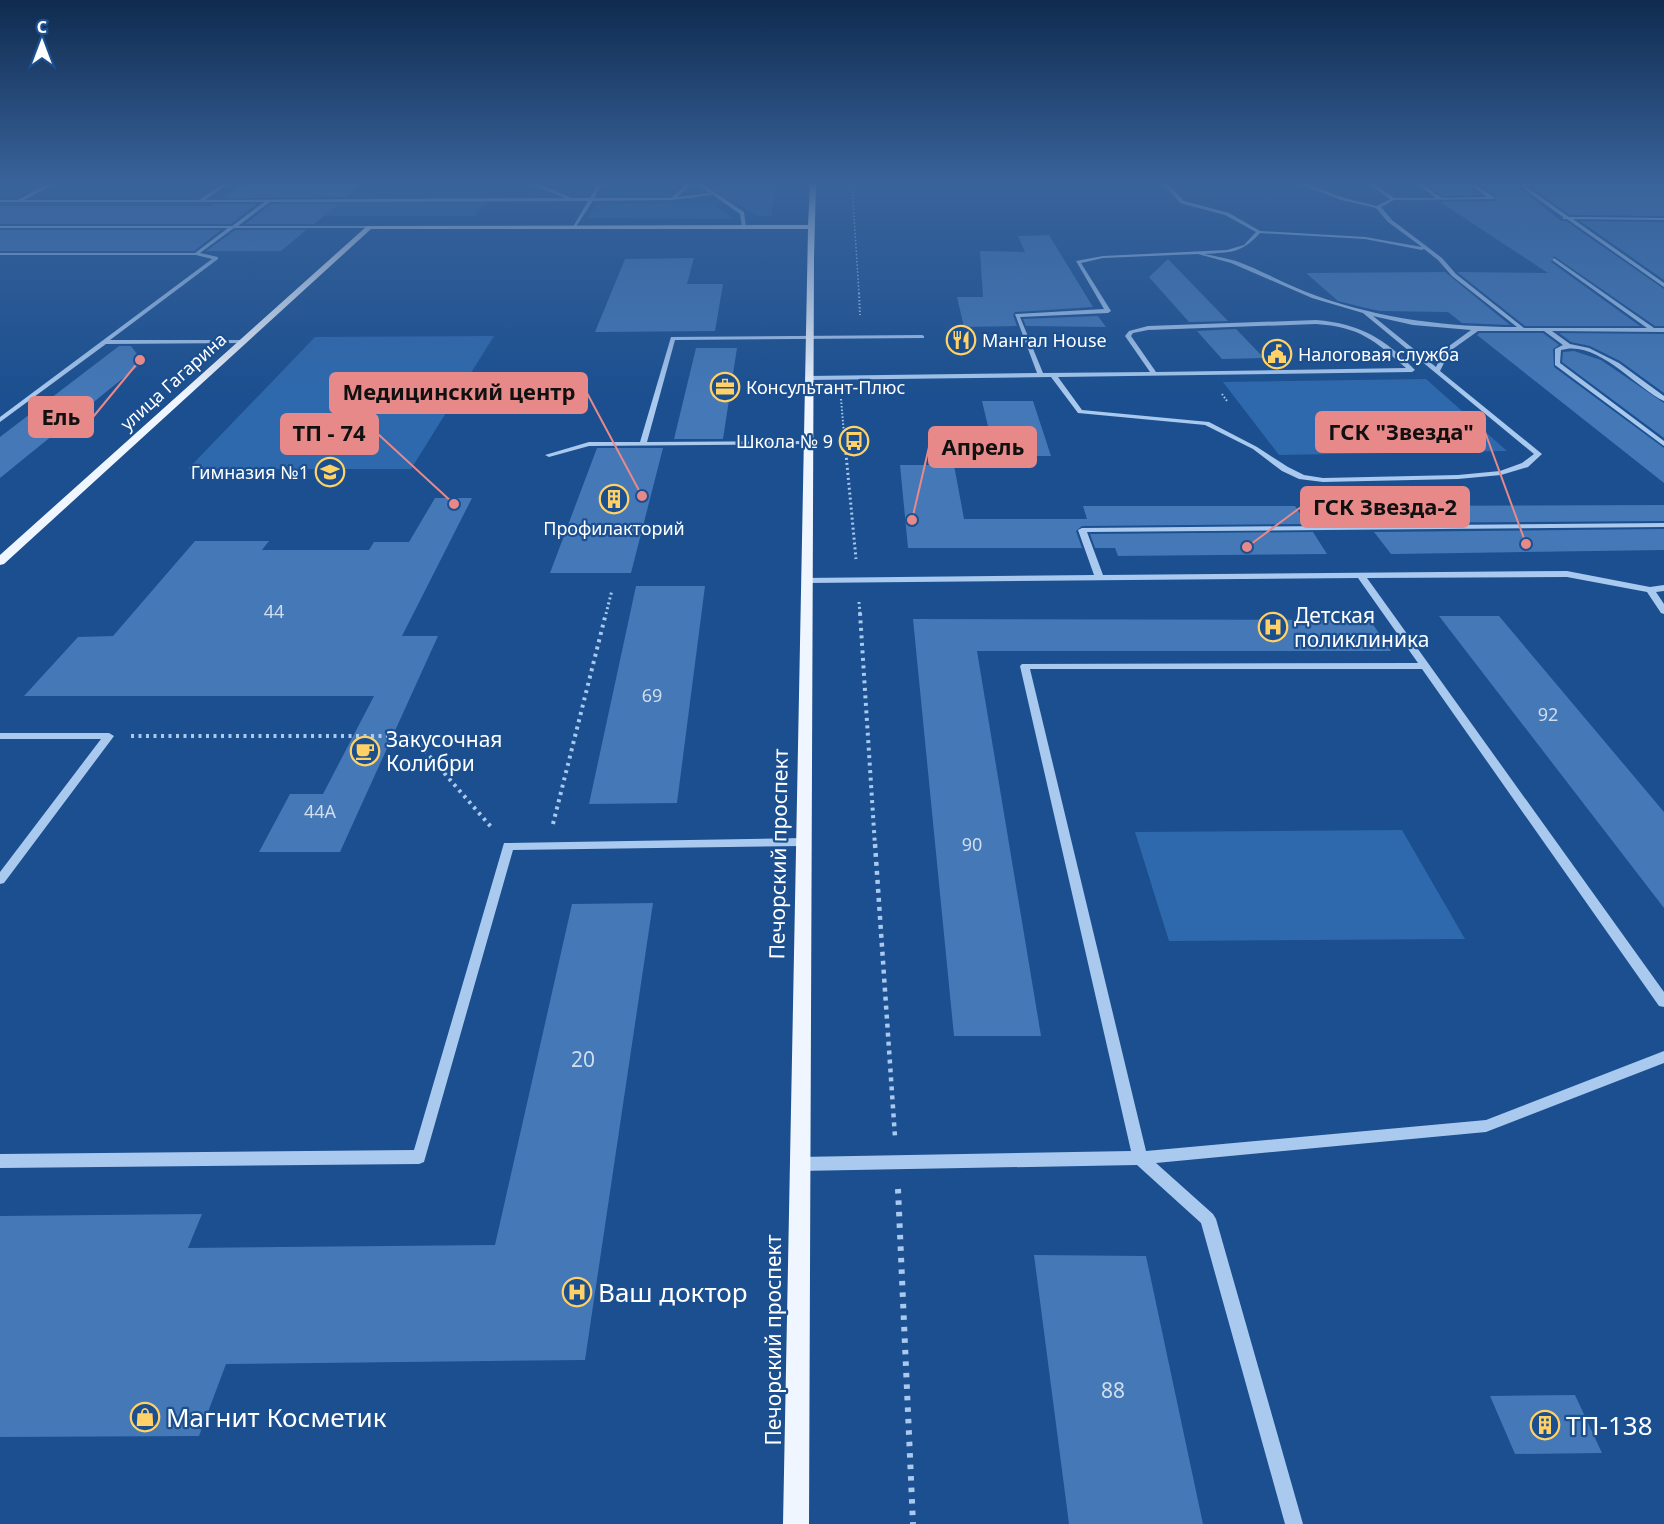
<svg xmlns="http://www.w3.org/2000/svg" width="1664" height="1524" font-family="'Noto Sans',sans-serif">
<rect width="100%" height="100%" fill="#1b4f8f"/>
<g fill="#2e69ad">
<path d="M722 184H776L771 216H758L710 189Z"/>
<path d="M280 201H487L474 216H260Z"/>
<path d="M597 204H713L734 219 587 218Z"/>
<path d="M494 336 411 469H188L315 337Z"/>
<path d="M1426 379 1507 451 1279 455 1223 382Z"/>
<path d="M1402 830 1465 939 1169 941 1135 832Z"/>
</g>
<g fill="#4478b7">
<path d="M243 184H362L346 197 223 198Z"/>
<path d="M1426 184H1467L1480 195 1443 196Z"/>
<path d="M1479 184H1515L1561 221H1566L1664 289V326H1655L1554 256 1551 262 1640 326H1525L1457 272 1548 273 1440 202 1496 201 1495 195Z"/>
<path d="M1572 184H1664V216L1570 215 1532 188Z"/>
<path d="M213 204H257L231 224H0V206H209Z"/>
<path d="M271 204H338L314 224H245Z"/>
<path d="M1580 221 1664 222V280Z"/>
<path d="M0 230H221L194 251H0Z"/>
<path d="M235 230H306L281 251H206Z"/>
<path d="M1049 235 1093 307 1015 312 1013 315 1017 326 964 327 957 297H983L980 251 1025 252 1018 236Z"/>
<path d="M694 258 687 284H723L715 331 595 332 625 259Z"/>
<path d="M1168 259 1228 321 1189 322 1149 277Z"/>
<path d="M1445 272 1510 325 1462 323 1448 312 1380 311 1366 308 1338 301 1306 273Z"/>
<path d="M1098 316 1106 327 1026 326 1023 319Z"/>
<path d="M1236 329 1264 358 1222 359 1197 331Z"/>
<path d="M1479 333H1543L1559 345 1553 349 1554 367 1664 448V483L1477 335Z"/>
<path d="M1559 333 1664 334V393L1620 361 1590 346 1571 342Z"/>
<path d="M119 346H131L143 362 0 478V437Z"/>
<path d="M696 348H737L723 439H674Z"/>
<path d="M1574 351 1601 360 1664 403V438L1562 362 1563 352Z"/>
<path d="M982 401H1033L1051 456H995Z"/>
<path d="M597 448H663L631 573H550Z"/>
<path d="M900 465H954L964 519H1087L1083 506H1295L1307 524 1082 526 1076 531 1082 548H908Z"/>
<path d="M435 498H472L402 636H438L340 852H259L290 794H323L374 696H24L78 637 113 636 195 541H269L262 550H369L374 542H409Z"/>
<path d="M1664 505V521L1367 523 1354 506Z"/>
<path d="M1664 529V550L1395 554H1391L1374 532Z"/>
<path d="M1313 532 1327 554 1118 556 1115 548H1095L1090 534Z"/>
<path d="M636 586H705L677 803 589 804Z"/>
<path d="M1439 616H1499L1664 812V908Z"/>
<path d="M913 619 1370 620 1391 651H977L1041 1036H954Z"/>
<path d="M653 903 585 1360 226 1364 199 1436 0 1437V1216L202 1214 188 1248 495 1245 572 904Z"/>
<path d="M1034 1255 1146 1256 1203 1524H1069Z"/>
<path d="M1575 1395 1602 1453 1515 1454 1490 1396Z"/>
</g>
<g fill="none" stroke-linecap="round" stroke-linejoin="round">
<path stroke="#a9c9ee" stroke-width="1.5" stroke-dasharray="1.5 2" stroke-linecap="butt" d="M852 184 859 294"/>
<g stroke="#a9c9ee" stroke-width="2" stroke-dasharray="1.5 2" stroke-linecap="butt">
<path d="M859 293 860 315"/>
<path d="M1222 394 1227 401"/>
<path d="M841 399 844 434"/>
</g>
<g stroke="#a9c9ee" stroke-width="3" stroke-dasharray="2 3" stroke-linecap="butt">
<path d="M844 433 856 559"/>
<path d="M859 602 860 614"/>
<path d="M606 614 612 590"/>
</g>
<g stroke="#a9c9ee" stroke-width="4" stroke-dasharray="3 4.5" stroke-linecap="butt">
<path d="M860 613 875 846"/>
<path d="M131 736H412L492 828"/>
<path d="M553 824 606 613"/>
</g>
<path stroke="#a9c9ee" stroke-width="4.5" stroke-dasharray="4 5" stroke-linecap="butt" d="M875 844 895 1137"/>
<path stroke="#a9c9ee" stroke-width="6" stroke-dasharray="4.5 7" stroke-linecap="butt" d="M898 1189 913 1524"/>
<g fill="#a9c9ee" fill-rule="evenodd">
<path d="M48 184H54L24 200H199L223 184H228L205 200 565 198 531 184H538L571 198H590L598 184H602L594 198H671L687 184H692L677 197 710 193 697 184H702L744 212 746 227 744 228 742 227 740 214 713 195 672 200 593 201 575 228 573 227 588 201 270 202 238 226H369L371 227 369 228H234L200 253 218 257V259L110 340H241L244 342 243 343 106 344 0 422V417L212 259 196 255H0V253H195L228 228H0V226H232L264 202H0V200H18Z"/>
<path d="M1164 184H1168L1184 201 1229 213 1260 231 1365 237 1422 247 1388 222 1376 208 1341 200 1300 184H1307L1344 198 1377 206 1390 199 1369 184H1374L1394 198H1436L1417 184H1422L1442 198 1487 197 1469 184H1474L1494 197V199L1394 200 1381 207 1392 220 1442 258 1456 274 1524 328H1647L1552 260 1554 258 1654 328H1664V332L1552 331 1570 344 1589 348 1619 363 1664 396V401C1635 387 1597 339 1561 350L1560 363 1664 441V446L1555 365V349L1563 345 1544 331H1478L1450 351 1440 371 1542 454 1528 467 1501 475 1458 479 1323 482 1299 479 1282 471 1253 449 1205 425 1078 413 1051 377 808 380 805 378 808 376 1037 373 1015 314 1104 309 1076 261 1103 256 1227 250 1244 245 1256 232 1225 215 1180 203ZM1260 233 1365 239 1422 250 1424 249 1438 260 1452 276 1517 327C1447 327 1382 319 1317 296 1289 286 1263 271 1236 261 1226 258 1215 256 1204 254 1231 252 1241 254 1260 233ZM1198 254 1231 263 1312 298 1363 313 1534 454 1522 463 1500 471 1458 475 1323 478 1304 475 1288 467 1257 447 1209 422 1082 410 1058 377 1412 372 1415 370C1384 338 1361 324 1316 320L1148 326 1129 331 1125 336 1150 372 1043 373 1020 317 1108 313 1111 311 1081 263 1103 258ZM1373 316 1413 325 1471 330 1445 349 1436 367ZM1316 324C1360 327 1374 340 1406 368L1156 372 1131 336 1133 333 1148 330Z"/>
<path d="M1570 184 1525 186 1569 217 1664 218V220L1573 219 1664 283V287L1567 219H1563V217L1517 184Z"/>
<path d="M922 335 924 336V338L675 340 647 442 807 441 809 442V444L589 446 549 457 545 455 589 442H640L671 337Z"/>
<path d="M1664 523V527L1087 532 1103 575 1567 571 1650 587 1664 585V591L1656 592 1664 604V614L1661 613 1647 592 1567 577 1367 578 1664 992V1007L1659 1006 1422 669H1030L1146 1151 1486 1120 1664 1051V1063L1486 1132 1156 1163 1213 1214 1216 1219 1303 1524H1285L1201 1223 1137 1165 799 1171 794 1169 792 1164 794 1159 799 1157 1131 1151 1020 666 1022 664 1418 663 1358 578 806 583 803 582V578L1094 575 1078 530 1082 528Z"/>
<path d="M0 733H109L114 736 4 883 0 884V872L101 739H0Z"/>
<path d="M802 838 806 839 808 842 806 845 802 846 513 850 424 1162 419 1164 0 1168V1154L414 1150 504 843Z"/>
</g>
<path fill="#f0f6ff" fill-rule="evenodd" d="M810 184H816L814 258 809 1524H783L808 229H371L4 564 0 565V555L367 226 808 225Z"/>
</g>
<linearGradient id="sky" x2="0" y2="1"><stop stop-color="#0f2b4f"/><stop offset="0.46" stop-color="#39639b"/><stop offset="1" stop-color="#39639b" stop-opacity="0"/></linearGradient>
<rect width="1664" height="398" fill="url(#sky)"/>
<defs>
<g id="restaurant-ring" transform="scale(1.5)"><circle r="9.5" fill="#1b4f8f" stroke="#ffd166" stroke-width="1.5"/><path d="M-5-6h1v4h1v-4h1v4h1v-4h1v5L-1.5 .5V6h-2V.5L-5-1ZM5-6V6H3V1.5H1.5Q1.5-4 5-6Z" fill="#ffd166"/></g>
<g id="civic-ring" transform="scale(1.5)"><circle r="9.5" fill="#1b4f8f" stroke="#ffd166" stroke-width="1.5"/><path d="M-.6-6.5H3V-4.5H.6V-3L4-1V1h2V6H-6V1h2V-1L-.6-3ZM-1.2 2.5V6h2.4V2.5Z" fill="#ffd166"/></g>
<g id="office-ring" transform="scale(1.5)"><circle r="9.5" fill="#1b4f8f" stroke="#ffd166" stroke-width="1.5"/><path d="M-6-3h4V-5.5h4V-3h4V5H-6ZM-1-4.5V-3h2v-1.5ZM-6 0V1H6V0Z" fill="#ffd166"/></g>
<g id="bus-ring" transform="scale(1.5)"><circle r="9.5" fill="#1b4f8f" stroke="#ffd166" stroke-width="1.5"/><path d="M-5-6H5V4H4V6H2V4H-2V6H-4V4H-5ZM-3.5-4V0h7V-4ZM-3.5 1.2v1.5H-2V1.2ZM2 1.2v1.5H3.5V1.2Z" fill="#ffd166"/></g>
<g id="school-ring" transform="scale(1.5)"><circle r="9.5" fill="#1b4f8f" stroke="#ffd166" stroke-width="1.5"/><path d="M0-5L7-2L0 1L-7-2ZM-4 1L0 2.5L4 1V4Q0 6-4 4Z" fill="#ffd166"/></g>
<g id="building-ring" transform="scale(1.5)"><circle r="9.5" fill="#1b4f8f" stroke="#ffd166" stroke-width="1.5"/><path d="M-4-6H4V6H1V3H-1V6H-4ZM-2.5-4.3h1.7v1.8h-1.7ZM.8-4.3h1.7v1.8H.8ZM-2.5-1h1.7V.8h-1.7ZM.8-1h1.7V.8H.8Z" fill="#ffd166"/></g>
<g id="hospital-ring" transform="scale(1.5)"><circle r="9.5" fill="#1b4f8f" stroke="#ffd166" stroke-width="1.5"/><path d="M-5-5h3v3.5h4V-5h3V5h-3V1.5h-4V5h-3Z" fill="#ffd166"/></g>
<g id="cafe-ring" transform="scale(1.5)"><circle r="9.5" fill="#1b4f8f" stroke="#ffd166" stroke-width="1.5"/><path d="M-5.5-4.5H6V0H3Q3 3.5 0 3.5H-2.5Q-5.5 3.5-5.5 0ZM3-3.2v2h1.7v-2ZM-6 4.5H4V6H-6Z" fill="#ffd166"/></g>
<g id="shop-ring" transform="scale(1.5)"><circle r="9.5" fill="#1b4f8f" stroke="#ffd166" stroke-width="1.5"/><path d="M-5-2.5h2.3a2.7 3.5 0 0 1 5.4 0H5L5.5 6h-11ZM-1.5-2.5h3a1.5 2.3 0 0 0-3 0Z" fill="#ffd166"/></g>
</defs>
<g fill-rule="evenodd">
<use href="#restaurant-ring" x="961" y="340"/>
<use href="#civic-ring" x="1277" y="354"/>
<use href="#office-ring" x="725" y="387"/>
<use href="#bus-ring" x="854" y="441"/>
<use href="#school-ring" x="330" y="472"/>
<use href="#building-ring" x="614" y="499"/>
<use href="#hospital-ring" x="1273" y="627"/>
<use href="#cafe-ring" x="365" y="751"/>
<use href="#hospital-ring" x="577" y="1292"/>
<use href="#shop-ring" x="145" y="1417"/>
<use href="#building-ring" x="1545" y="1425"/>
</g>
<g text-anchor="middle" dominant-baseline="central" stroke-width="4.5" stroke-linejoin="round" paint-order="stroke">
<g font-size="18" fill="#fff" stroke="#1b4f8f" text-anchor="start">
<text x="982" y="340">Мангал House</text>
<text x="1298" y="354">Налоговая служба</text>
<text x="746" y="387">Консультант-Плюс</text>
<text x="833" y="441" text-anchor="end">Школа № 9</text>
<text x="309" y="472" text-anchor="end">Гимназия №1</text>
<text x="614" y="528" text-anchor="middle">Профилакторий</text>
</g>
<g font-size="18" fill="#fff" stroke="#1b4f8f">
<text transform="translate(173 381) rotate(-42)">улица Гагарина</text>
</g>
<g font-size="18" fill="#d0dded">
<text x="274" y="611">44</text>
<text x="652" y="695">69</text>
<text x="1548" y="714">92</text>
<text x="320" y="811">44А</text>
<text x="972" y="844">90</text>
</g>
<g font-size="21" fill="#fff" stroke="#1b4f8f" text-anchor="start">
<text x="1294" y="615">Детская<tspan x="1294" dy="24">поликлиника</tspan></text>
<text x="386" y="739">Закусочная<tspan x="386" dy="24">Колибри</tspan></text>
</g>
<g font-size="21" fill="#fff" stroke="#1b4f8f">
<text transform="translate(778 854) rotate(-89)">Печорский проспект</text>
<text transform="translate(773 1340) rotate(-90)">Печорский проспект</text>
</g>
<g font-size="21" fill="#d0dded">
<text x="583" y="1059">20</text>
<text x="1113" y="1390">88</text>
</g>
<g font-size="26" fill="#fff" stroke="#1b4f8f" text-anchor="start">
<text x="598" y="1292">Ваш доктор</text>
<text x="166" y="1417">Магнит Косметик</text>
<text x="1566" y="1425">ТП-138</text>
</g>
</g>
<path fill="none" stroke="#e88989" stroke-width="2" d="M642 496L587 393M140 360L93 417M1526 544L1485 432M454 504L378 434M912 520L929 447M1247 547L1301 507"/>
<g fill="#e88989" stroke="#1b4f8f" stroke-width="2">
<circle cx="642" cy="496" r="6"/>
<circle cx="140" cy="360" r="6"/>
<circle cx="1526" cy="544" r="6"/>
<circle cx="454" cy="504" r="6"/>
<circle cx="912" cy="520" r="6"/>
<circle cx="1247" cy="547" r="6"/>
</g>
<g fill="#e88989" stroke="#e88989" stroke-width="2">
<rect x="330" y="373" width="257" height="40" rx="6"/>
<rect x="29" y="397" width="64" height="40" rx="6"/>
<rect x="1316" y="412" width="169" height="40" rx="6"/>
<rect x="281" y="414" width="97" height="40" rx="6"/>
<rect x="929" y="427" width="107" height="40" rx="6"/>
<rect x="1301" y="487" width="168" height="40" rx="6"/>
</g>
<g font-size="22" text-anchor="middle" font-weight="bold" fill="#111">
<text x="459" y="400">Медицинский центр</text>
<text x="61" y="425">Ель</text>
<text x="1401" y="440">ГСК "Звезда"</text>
<text x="329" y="441">ТП - 74</text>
<text x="983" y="455">Апрель</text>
<text x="1385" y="515">ГСК Звезда-2</text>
</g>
<g transform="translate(42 42)" stroke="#1b4f8f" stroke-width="4.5" paint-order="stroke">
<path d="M0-4.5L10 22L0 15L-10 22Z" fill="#ffffff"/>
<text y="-9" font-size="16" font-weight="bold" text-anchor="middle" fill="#ffffff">С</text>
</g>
</svg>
